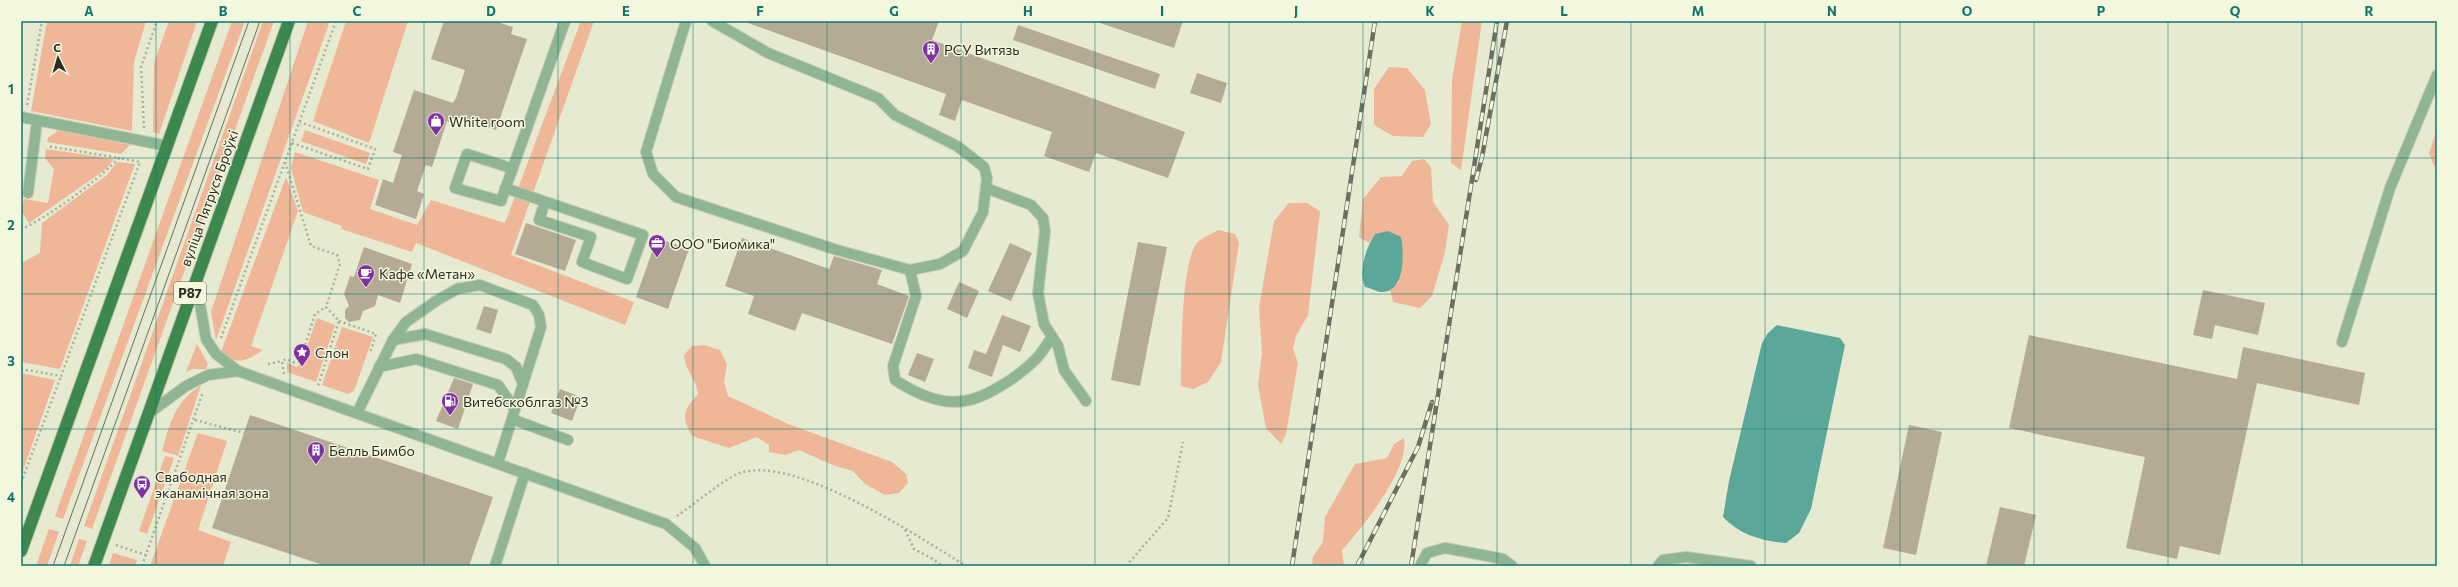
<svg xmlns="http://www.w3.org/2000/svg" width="2458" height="587" font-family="Commissioner,sans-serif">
<rect width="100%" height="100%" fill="#e5ead1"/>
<g fill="#efb697">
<path d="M47 21H146L134 62 132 131 31 111Z"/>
<path d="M169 21H197L159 134 153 132 154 63Z"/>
<path d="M232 21H245L63 519 55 516Z"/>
<path d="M263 21H274L92 529 84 526Z"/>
<path d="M308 21H330L216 340 211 312Z"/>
<path d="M346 21H408L369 143 313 121Z"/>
<path d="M581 21H594L511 255 634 302 625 325 416 243 412 252 341 229 342 226 303 212 291 168 295 152 379 180 370 209 417 225 431 200 505 223Z"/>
<path d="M1462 21H1482L1461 170 1451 163 1452 80Z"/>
<path d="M1389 67 1407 68 1425 90 1431 124 1423 137 1393 136 1374 125V89Z"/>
<path d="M2437 129V173L2429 153Z"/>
<path d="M59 130 130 145 121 154 47 142 48 138Z"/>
<path d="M305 130 370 153 366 164 301 141Z"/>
<path d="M46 149 114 159 106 169 29 223 21 211 24 199 48 203 54 169 45 158Z"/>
<path d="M1424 159 1431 167 1433 202 1449 225 1445 252 1432 296 1420 308 1393 302 1390 290 1399 282 1375 234 1369 243 1359 237 1363 199 1381 177 1402 176 1412 161Z"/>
<path d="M117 162 135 164 60 369 21 362V263L40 253 42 223 107 175Z"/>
<path d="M286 177 298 211 251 346 263 350C249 360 235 367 221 352Z"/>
<path d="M1289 203H1307L1320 211 1308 315 1296 336 1293 349 1298 363 1286 434 1281 444 1266 428 1258 385 1262 353 1259 308 1274 221Z"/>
<path d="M1218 230 1235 234 1239 243 1221 362 1208 382 1193 389 1181 386C1181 359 1181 262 1197 243 1201 238 1212 234 1218 230Z"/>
<path d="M317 318 335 325 316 382 287 372V363L297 367 301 363Z"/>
<path d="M342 327 373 337 354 391 348 394 322 385Z"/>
<path d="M197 344 208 364 206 369H193L186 372Z"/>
<path d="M704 345 720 350 727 364 724 382 728 396 788 424 892 462 906 474 908 483 899 493 885 495 865 484 853 471 835 466 799 450 785 455 769 452V445L757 437 729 448 692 436C681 416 683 411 698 394 696 377 686 374 684 355L692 346Z"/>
<path d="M21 373 55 380 21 476Z"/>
<path d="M201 385 178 456 162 451C171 421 174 403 201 385Z"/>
<path d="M198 433 227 441 198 530 231 542 223 566H150Z"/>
<path d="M1404 438C1410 469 1362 528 1342 550L1344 566H1312L1313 557 1323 542 1325 517 1355 464 1387 458 1394 444Z"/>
<path d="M165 456 174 458 147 534 139 531Z"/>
<path d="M49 529 59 532 47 566H36Z"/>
<path d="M79 539 87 541 78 566H70Z"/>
<path d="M113 553 137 560 135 566H109Z"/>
</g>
<g fill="#5ba89b">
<path d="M1388 231 1401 237C1404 252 1406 294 1380 292 1376 291 1370 288 1365 287 1358 271 1366 248 1375 234Z"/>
<path d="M1777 325 1840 338 1845 345 1811 509 1799 533 1786 543C1762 541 1740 535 1723 517L1729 481 1762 343 1768 333Z"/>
</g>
<g fill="#b5aa94">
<path d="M444 21H494L513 27 511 34 527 39 496 130 458 117 456 124 447 121 432 167 426 165 417 191 424 194 416 219 375 205 383 179 393 183 402 155 393 152 414 90 453 103 456 98 465 70 431 59Z"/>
<path d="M749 21H939L932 40 1185 132 1168 178 1096 153 1089 172 1044 156 1052 132 962 100 955 121 939 115 946 94 748 23Z"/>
<path d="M1100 21H1183L1174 48 1100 23Z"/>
<path d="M1018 25 1160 74 1155 89 1013 40Z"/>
<path d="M1197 73 1227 83 1221 103 1190 93Z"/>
<path d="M526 223 576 240 565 271 515 254Z"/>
<path d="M657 238 689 249 668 309 636 297Z"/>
<path d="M742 238 829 269 834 256 882 270 877 284 909 296 892 344 802 313 795 331 748 314 754 296 725 286Z"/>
<path d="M1138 242 1167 247 1140 386 1111 380Z"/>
<path d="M1010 243 1032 253 1011 301 988 291Z"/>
<path d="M364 247 412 264 400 303 378 295 375 306 363 311 360 320 349 322 345 318V310L349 306 344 294 350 276 354 277Z"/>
<path d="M959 282 979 291 967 318 947 309Z"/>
<path d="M2203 290 2265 303 2258 335 2215 325 2212 339 2193 335Z"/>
<path d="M484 306 498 310 491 334 476 329Z"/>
<path d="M1002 315 1031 326 1020 352 1003 345 992 377 968 368 974 350 986 354Z"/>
<path d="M2029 335 2237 379 2243 347 2365 373 2359 405 2257 383 2220 555 2180 546 2177 559 2126 548 2145 457 2009 428Z"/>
<path d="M917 353 934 359 925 382 908 375Z"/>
<path d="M454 378 473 384 458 429 436 421Z"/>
<path d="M560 389 581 397 572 421 551 413Z"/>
<path d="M250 415 493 497 469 566H326L212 528Z"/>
<path d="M1909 425 1942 432 1916 555 1883 548Z"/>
<path d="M2000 507 2036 515 2024 566H1986Z"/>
</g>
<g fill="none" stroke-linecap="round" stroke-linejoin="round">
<g stroke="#c4c8b2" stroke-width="12">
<g id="lane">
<path d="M686 21 646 152 653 174 676 197 837 250 910 270 940 264 963 251 983 212 987 178 984 167 957 146 895 115 878 98 768 53 712 21"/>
<path d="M21 117 168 146"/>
<path d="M511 168 467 154 455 188 501 201 565 21"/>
<path d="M505 188 643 235 627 279 582 262 591 237 539 220 545 202"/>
<path d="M986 188 1031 205 1043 218 1045 231 1038 293 1044 324 1058 346 1064 370 1086 401"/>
<path d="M28 193 37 121"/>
<path d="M910 270 916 296 893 366 895 380C915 393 940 405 964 401 987 398 1020 375 1036 359 1042 353 1047 344 1052 337"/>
<path d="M196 281 206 339 216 354 238 371 666 524 695 548 705 566"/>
<path d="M393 340 425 334 506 359 516 367 523 384"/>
<path d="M2342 342 2390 188 2437 75"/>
<path d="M379 367 416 359 498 385 515 409"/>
<path d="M357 413 393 340 406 322 436 301 457 289 480 285 533 305 539 315 541 327 498 463"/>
<path d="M148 414 186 386 208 375 238 371"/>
<path d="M512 419 568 440"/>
<path d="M495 566 525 473"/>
<path d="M1420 566 1427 553 1445 548 1503 559 1512 566"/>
<path d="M1658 566 1663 560 1686 557 1751 566"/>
</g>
</g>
<g stroke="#c4c8b2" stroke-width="14">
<g id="primary">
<path d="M21 551 212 21"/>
<path d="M94 566 289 21"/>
</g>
</g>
<g stroke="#aaae9a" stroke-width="2.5" stroke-dasharray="2 3" stroke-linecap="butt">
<path d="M27 105 42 21"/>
<path d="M144 128 141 67 157 21"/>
<path d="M292 143 368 169 375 149 300 122"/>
<path d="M285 162 311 246 337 255 340 264 326 307 339 321 318 386"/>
<path d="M21 230C56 211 91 186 119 158L47 146"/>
<path d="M339 321 376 334 370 353"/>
<path d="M221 338 336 21"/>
<path d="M268 364 282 361"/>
<path d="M21 369 61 376 140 162 119 158"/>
<path d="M284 374 282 361 286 359 296 363 300 361 315 314 326 307"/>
<path d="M195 420 244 433"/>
<path d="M21 483 61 376"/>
<path d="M677 516C692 506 725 478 740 473 794 454 919 537 966 566"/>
<path d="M905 530 914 549 933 559 942 566"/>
<path d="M116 545 146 555"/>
<path d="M142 566 203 392"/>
<path d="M1126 566 1168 518 1183 442"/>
</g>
<use href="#lane" stroke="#8fb594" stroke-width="10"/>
<use href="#primary" stroke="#3d884d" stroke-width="12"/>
<g stroke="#6c6f60" stroke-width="1">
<path d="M53 566 249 21"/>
<path d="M64 566 260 21"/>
</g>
<g stroke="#6c6f60" stroke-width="4.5">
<g id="rail">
<path d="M1476 180 1482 157 1507 21"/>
<path d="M1292 566 1375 21"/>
<path d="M1357 566 1418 447 1432 402"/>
<path d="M1411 566 1497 21"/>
</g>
</g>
<use href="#rail" stroke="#f3f7de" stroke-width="3" stroke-dasharray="9" stroke-linecap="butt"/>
</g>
<path fill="none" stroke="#0f766e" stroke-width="1" stroke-opacity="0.55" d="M156 21V566M290 21V566M424 21V566M558 21V566M693 21V566M827 21V566M961 21V566M1095 21V566M1229 21V566M1363 21V566M1497 21V566M1631 21V566M1765 21V566M1900 21V566M2034 21V566M2168 21V566M2302 21V566M21 158H2437M21 294H2437M21 429H2437"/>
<defs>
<g id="building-pin" transform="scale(0.9)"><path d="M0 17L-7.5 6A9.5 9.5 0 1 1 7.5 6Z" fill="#7d31a3" stroke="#f3f7de"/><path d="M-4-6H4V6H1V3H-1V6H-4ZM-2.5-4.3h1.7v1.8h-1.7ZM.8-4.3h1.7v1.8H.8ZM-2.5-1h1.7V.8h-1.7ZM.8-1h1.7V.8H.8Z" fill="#fff"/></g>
<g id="shop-pin" transform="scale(0.9)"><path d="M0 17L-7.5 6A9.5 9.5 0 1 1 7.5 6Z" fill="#7d31a3" stroke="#f3f7de"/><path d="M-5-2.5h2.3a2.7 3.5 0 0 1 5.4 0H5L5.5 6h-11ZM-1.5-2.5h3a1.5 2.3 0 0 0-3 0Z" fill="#fff"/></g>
<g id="office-pin" transform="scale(0.9)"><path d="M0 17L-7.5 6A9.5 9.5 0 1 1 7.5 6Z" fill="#7d31a3" stroke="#f3f7de"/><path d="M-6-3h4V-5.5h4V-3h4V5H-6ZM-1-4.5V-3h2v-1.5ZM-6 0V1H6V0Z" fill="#fff"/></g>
<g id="cafe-pin" transform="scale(0.9)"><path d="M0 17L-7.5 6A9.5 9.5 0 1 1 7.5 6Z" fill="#7d31a3" stroke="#f3f7de"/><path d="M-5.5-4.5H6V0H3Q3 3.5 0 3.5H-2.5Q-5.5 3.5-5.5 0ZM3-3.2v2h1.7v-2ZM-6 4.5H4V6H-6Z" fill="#fff"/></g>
<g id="sight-pin" transform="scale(0.9)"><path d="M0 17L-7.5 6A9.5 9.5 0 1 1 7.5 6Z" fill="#7d31a3" stroke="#f3f7de"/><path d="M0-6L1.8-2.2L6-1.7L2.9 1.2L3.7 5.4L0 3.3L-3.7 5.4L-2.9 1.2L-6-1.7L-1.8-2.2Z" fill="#fff"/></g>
<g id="fuel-pin" transform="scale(0.9)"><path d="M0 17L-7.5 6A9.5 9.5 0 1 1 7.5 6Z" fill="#7d31a3" stroke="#f3f7de"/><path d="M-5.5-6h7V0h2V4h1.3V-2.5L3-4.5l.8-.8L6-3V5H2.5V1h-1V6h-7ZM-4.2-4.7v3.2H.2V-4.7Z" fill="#fff"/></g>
<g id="bus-pin" transform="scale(0.9)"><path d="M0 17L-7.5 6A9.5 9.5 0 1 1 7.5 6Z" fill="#7d31a3" stroke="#f3f7de"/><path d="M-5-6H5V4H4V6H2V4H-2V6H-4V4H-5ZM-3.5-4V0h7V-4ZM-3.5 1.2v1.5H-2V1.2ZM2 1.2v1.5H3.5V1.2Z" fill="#fff"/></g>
</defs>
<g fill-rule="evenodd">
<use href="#building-pin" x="931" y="49"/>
<use href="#shop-pin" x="436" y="121"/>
<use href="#office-pin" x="657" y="243"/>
<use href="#cafe-pin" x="366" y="273"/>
<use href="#sight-pin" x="302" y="352"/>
<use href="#fuel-pin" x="450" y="401"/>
<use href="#building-pin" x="316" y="450"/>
<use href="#bus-pin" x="142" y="484"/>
</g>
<g text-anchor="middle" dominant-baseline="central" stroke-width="3" stroke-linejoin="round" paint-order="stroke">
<rect fill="#f3f7de" stroke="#676a5b" stroke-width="1" x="174" y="282" width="32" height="22" rx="3"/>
<g font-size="13" font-weight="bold" fill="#2b2d23">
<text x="190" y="293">Р87</text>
</g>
<g font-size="14" fill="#2b2d23" stroke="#f3f7de" text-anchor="start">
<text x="944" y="49">РСУ Витязь</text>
<text x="449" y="121">White room</text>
<text x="670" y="243">ООО "Биомика"</text>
<text x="379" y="273">Кафе «Метан»</text>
<text x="315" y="352">Слон</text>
<text x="463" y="401">Витебскоблгаз №3</text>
<text x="329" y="450">Белль Бимбо</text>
<text x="155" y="476">Свабодная<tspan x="155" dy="16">эканамічная зона</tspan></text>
</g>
<g font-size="14" fill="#2b2d23" stroke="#f3f7de">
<text transform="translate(209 198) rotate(-70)">вуліца Пятруся Броўкі</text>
</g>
</g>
<rect width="2458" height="587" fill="none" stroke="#f3f7de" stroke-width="44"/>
<g transform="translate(58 58) rotate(355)" stroke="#f3f7de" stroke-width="3" paint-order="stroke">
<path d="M0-3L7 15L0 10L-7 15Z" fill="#2b2d23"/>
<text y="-6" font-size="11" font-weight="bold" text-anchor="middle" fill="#2b2d23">С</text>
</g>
<rect x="22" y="22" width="2414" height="543" fill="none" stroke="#0f766e" stroke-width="1.5"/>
<g font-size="13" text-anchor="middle" font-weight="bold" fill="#0f766e">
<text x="89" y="16">A</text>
<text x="223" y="16">B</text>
<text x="357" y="16">C</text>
<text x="491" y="16">D</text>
<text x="626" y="16">E</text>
<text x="760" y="16">F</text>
<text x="894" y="16">G</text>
<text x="1028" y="16">H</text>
<text x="1162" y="16">I</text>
<text x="1296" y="16">J</text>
<text x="1430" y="16">K</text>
<text x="1564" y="16">L</text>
<text x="1698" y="16">M</text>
<text x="1832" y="16">N</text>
<text x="1967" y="16">O</text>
<text x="2101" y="16">P</text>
<text x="2235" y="16">Q</text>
<text x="2369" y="16">R</text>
<text x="11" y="94">1</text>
<text x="11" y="230">2</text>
<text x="11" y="366">3</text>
<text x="11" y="502">4</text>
</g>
</svg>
